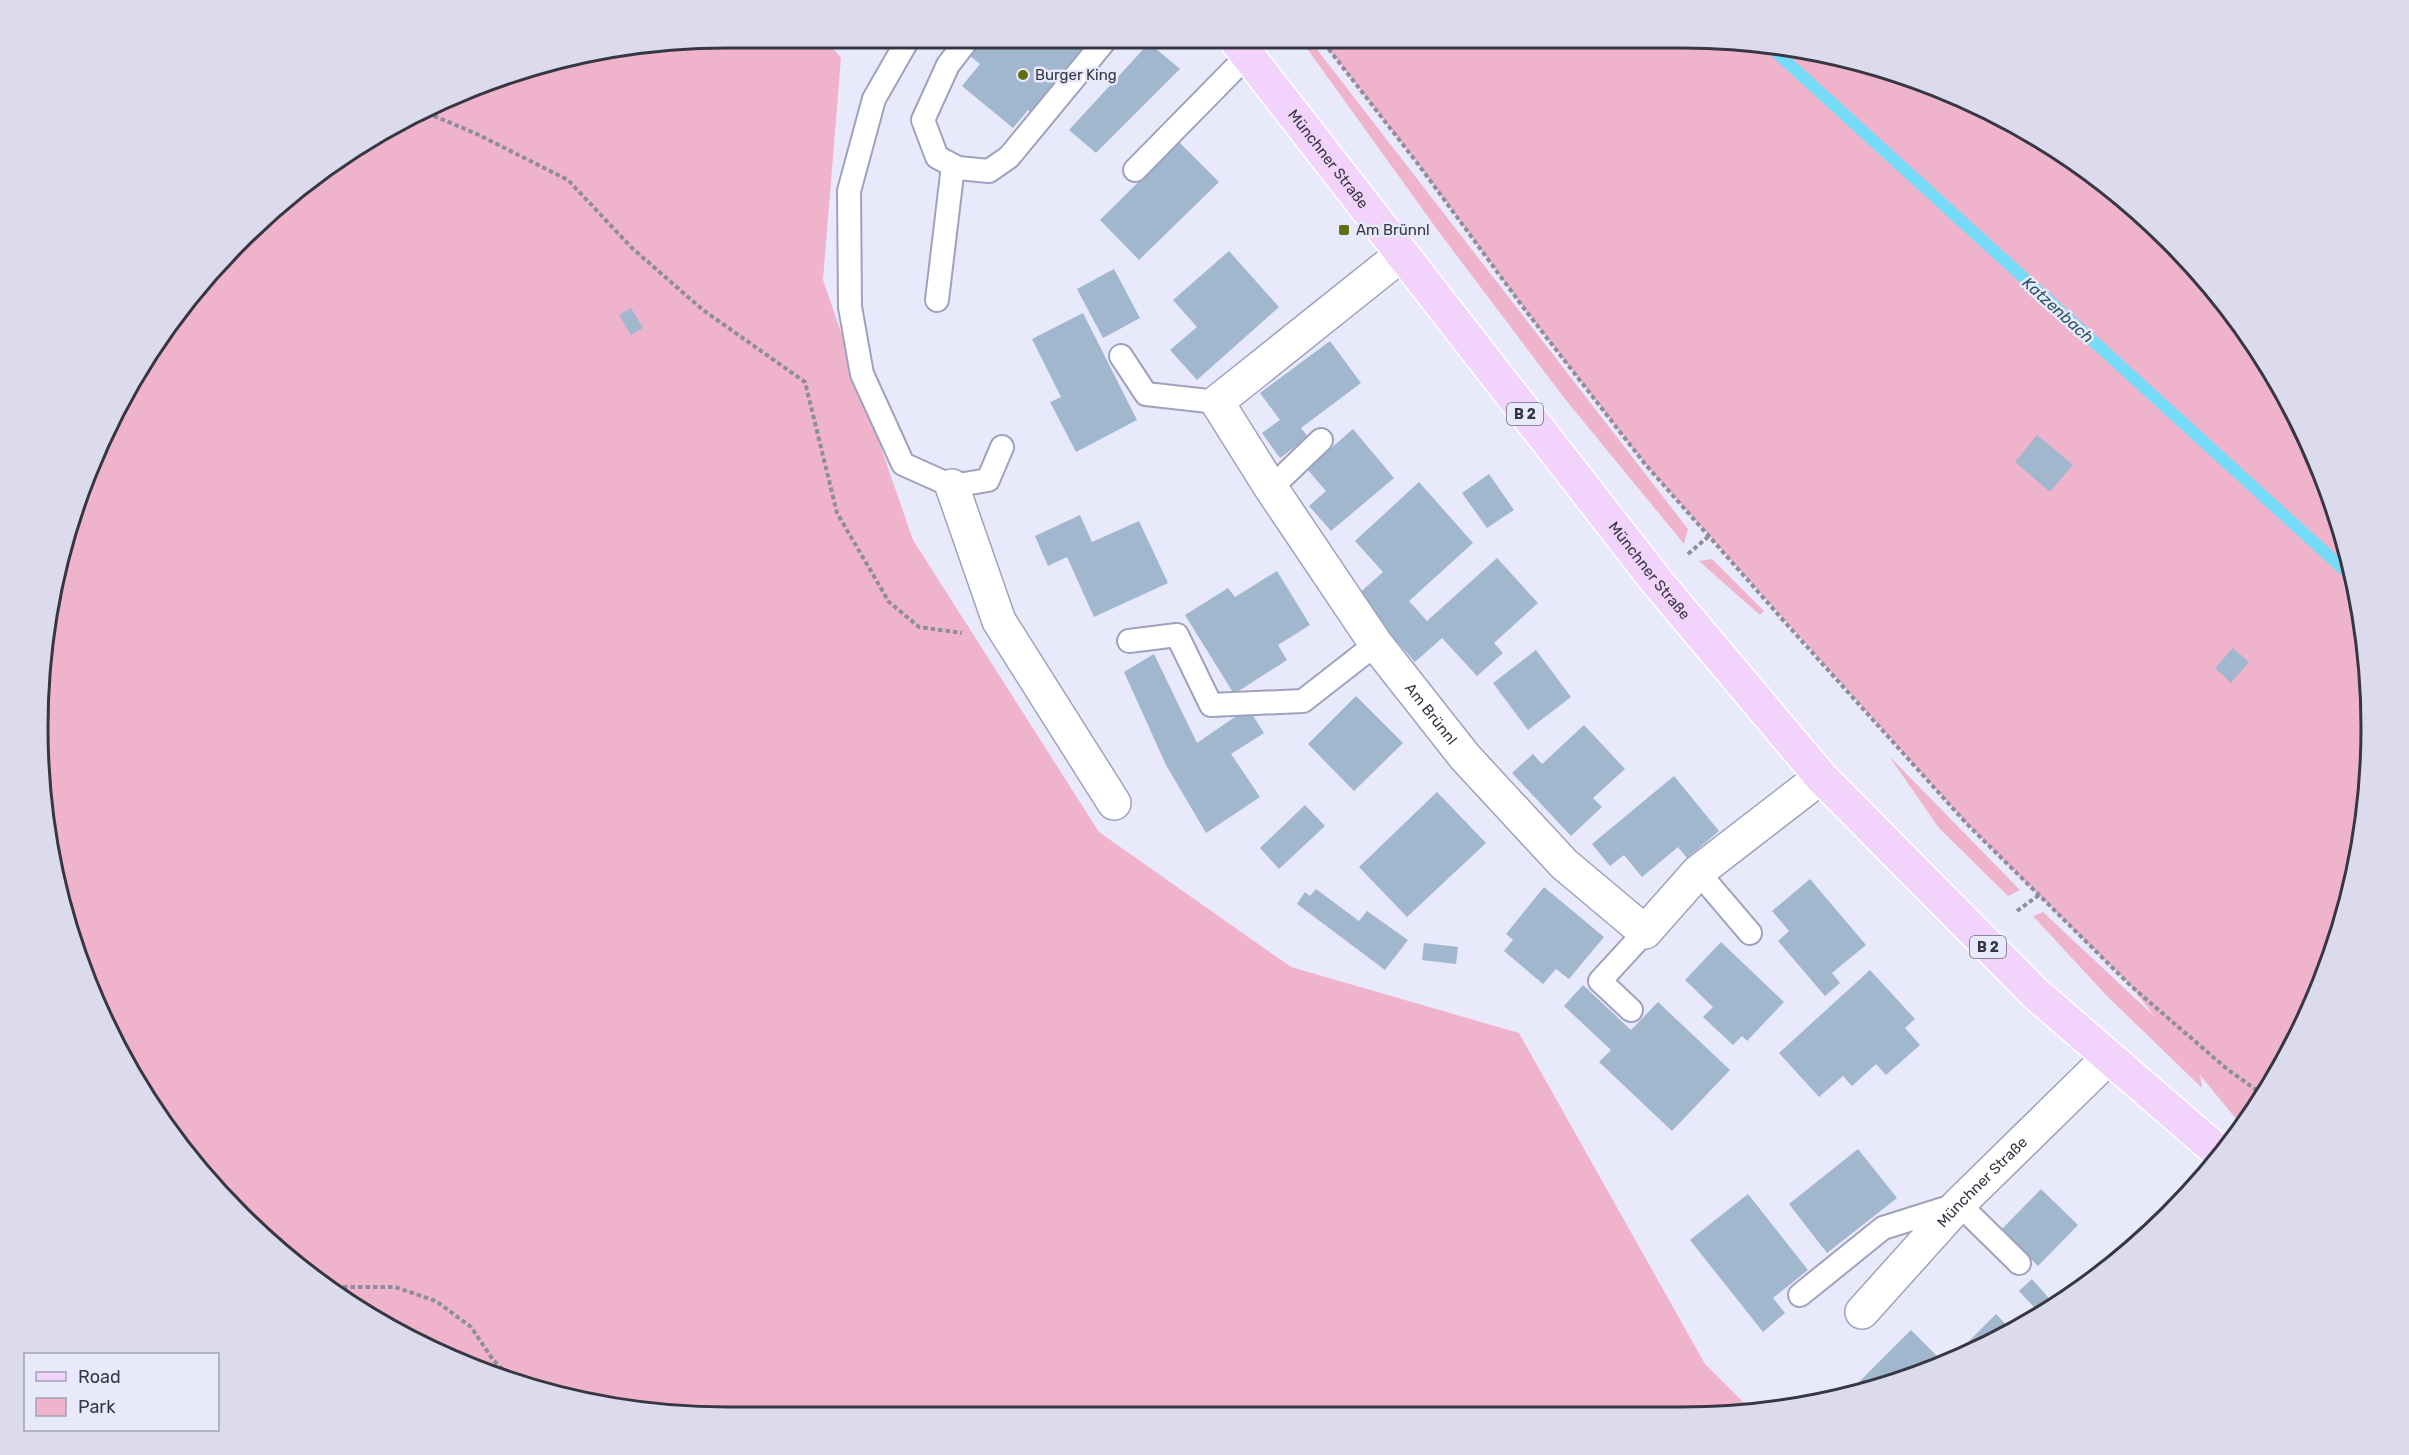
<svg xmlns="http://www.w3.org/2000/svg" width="2409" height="1455" font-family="Rubik,sans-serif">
<rect width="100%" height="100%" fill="#e9e9fc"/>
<g fill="#f0b3cc">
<path d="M637 43H829L841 58 823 280 913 540 1099 832 1291 967 1519 1033 1705 1364 1753 1412 1727 1416 638 1412 464 1365 308 1275 239 1215 154 1111 74 949 43 818 38 727 51 593 74 506 154 344 239 240 308 180 422 109 506 74Z"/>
<path d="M1303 43H1312L1688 529 1684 544 1565 399 1439 232Z"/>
<path d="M1324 43H1771L1945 90 2101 180 2200 272 2279 382 2335 505 2366 637 2370 772 2348 906 2300 1032 2242 1126 2200 1075 2202 1088 2108 997 2033 916 2043 912 2155 1017 2131 986 1967 824 1645 464 1526 311 1418 164Z"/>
<path d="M1712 559 1764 611 1760 615 1699 561Z"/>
<path d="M1889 756 2020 890 2008 896 1939 828Z"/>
</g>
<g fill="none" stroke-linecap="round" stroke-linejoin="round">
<path stroke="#76dbf6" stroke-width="12" d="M1766 43 2351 576"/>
</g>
<g fill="#a1b7ce">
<path d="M981 43H1102L1039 120 1028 110 1013 128 962 86 980 64 970 56Z"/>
<path d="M1149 43 1180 69 1096 153 1069 130Z"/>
<path d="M1179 142 1219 182 1139 260 1100 220Z"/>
<path d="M1229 251 1279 307 1197 380 1170 350 1197 327 1173 300Z"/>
<path d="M1114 269 1140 318 1103 338 1077 289Z"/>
<path d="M631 308 643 328 631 335 619 315Z"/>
<path d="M1083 313 1137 420 1076 452 1050 402 1061 397 1032 339Z"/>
<path d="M1330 341 1361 383 1301 428 1308 437 1280 458 1262 433 1280 420 1260 393Z"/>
<path d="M1353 429 1394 478 1331 531 1309 506 1326 491 1307 469Z"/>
<path d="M2037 435 2073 465 2050 492 2015 462Z"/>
<path d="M1489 474 1514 510 1487 528 1462 493Z"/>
<path d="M1419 482 1473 543 1409 601 1427 621 1497 558 1538 603 1494 643 1503 653 1477 676 1442 638 1415 662 1356 596 1383 572 1355 541Z"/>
<path d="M1080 515 1092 542 1139 521 1168 583 1094 617 1067 557 1048 566 1035 536Z"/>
<path d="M1277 571 1310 625 1278 645 1287 660 1234 694 1185 615 1228 588 1235 597Z"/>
<path d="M2233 648 2249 662 2231 683 2215 668Z"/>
<path d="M1536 650 1571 697 1528 730 1493 683Z"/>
<path d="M1154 654 1197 743 1248 708 1264 733 1231 754 1260 797 1206 833 1166 765 1124 672Z"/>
<path d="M1356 696 1403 743 1354 791 1308 744Z"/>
<path d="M1584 725 1625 769 1593 798 1602 807 1571 836 1512 773 1533 754 1542 764Z"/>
<path d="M1674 776 1719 831 1687 858 1678 847 1642 877 1624 855 1610 866 1592 844Z"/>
<path d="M1437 792 1486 843 1407 917 1359 867Z"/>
<path d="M1305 805 1325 826 1279 869 1260 848Z"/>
<path d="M1810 879 1866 945 1832 973 1840 983 1825 996 1778 941 1789 931 1772 911Z"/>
<path d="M1544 887 1604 937 1569 979 1556 969 1543 984 1504 951 1513 940 1506 934Z"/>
<path d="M1316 889 1359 921 1367 911 1408 940 1385 970 1297 904 1305 892 1310 896Z"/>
<path d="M1721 942 1784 1002 1747 1041 1742 1036 1733 1045 1703 1017 1713 1007 1685 980Z"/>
<path d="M1424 943 1458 947 1456 964 1422 960Z"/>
<path d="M1870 970 1915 1019 1905 1028 1920 1045 1886 1075 1876 1064 1852 1086 1843 1076 1819 1097 1779 1053Z"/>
<path d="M1583 985 1631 1030 1658 1002 1730 1070 1672 1131 1599 1062 1611 1050 1564 1006Z"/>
<path d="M1858 1149 1897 1198 1827 1253 1789 1204Z"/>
<path d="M2041 1189 2078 1225 2038 1266 2001 1230Z"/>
<path d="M1748 1194 1808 1270 1773 1298 1785 1313 1763 1332 1690 1240Z"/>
<path d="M2032 1279 2055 1305 2041 1315 2019 1291Z"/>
<path d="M1996 1314 2011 1330 1955 1355Z"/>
<path d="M1911 1330 1941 1360 1860 1394 1844 1397Z"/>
</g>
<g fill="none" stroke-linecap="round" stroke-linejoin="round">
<g stroke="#a0a1bd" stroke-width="26">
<g id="service">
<path d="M906 43 874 99 849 191 850 307 862 374 903 464 952 486 988 480 1002 447"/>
<path d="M965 43 948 65 923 120 937 157 958 168 989 171 1009 157 1103 43"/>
<path d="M1135 170 1247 56"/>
<path d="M937 300 953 166"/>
<path d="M1121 356 1146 394 1217 402"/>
<path d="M1271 488 1321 440"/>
<path d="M1129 641 1177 635 1211 705 1303 701 1376 644"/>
<path d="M1698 872 1750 933"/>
<path d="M1631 1010 1600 981 1645 932"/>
<path d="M1800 1295 1883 1228 1959 1204 2019 1263"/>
</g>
</g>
<g stroke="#a0a1bd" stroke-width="36">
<g id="minor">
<path id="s1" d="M1401 255 1217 402 1271 488 1376 644 1465 757 1564 864 1645 932 1698 872 1821 777"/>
<path d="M952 486 999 621 1114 803"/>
<path id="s2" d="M1862 1312 1959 1204 2108 1058"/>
</g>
</g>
<g stroke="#fff" stroke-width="36">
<g id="primary">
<path id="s3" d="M1238 43 1658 583 1821 777 2036 994 2222 1155"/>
</g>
</g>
<g stroke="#8d8d9d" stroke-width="4" stroke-dasharray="4.5 3" stroke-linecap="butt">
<path d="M1324 43 1418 164 1526 311 1645 464 1791 629 1967 824 2039 895 2131 986 2227 1069 2262 1094"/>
<path d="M420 110 477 134 568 180 632 248 703 310 805 382 837 513 889 602 919 627 962 633"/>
<path d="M1688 554 1709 536"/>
<path d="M2017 911 2039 895"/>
<path d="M168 1128 179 1136 192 1157"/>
<path d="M328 1287H395L436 1301 471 1327 493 1360 512 1378"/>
</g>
<use href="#service" stroke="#fff" stroke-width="22"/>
<use href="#minor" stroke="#fff" stroke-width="33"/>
<use href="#primary" stroke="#f2d3fb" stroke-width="33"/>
</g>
<g fill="#636d14" stroke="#e9e9fc" stroke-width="2">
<circle cx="1023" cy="75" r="6"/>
<rect x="1338" y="224" width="12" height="12" rx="3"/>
</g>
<g text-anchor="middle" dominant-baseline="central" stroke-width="5" stroke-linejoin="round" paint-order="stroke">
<g fill="#e9e9fc" stroke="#6c6c7a" stroke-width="1.5">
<rect x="1507" y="403" width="36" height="22" rx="4.5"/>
<rect x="1970" y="936" width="36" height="22" rx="4.5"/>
</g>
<g font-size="14" font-weight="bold" fill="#373743">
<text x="1525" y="414">B 2</text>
<text x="1988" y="947">B 2</text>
</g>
<g font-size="15" fill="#373743" stroke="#e9e9fc" text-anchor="start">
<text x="1035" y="75">Burger King</text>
<text x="1356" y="230">Am Brünnl</text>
</g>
<g font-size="15" fill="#373743" stroke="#e9e9fc">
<text stroke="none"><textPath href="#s3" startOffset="147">Münchner Straße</textPath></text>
<text stroke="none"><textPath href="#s3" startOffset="669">Münchner Straße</textPath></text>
<text stroke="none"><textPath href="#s1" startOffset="614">Am Brünnl</textPath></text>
<text stroke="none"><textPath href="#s2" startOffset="177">Münchner Straße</textPath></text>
</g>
<g font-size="16" font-style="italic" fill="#285460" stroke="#e9e9fc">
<text transform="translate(2058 310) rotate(42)">Katzenbach</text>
</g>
</g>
<path d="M0 0H2409V1455H0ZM727 48H1682A679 679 0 0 1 2361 727V728A679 679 0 0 1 1682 1407H727A679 679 0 0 1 48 728V727A679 679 0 0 1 727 48Z" fill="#dbdbed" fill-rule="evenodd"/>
<path fill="none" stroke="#373743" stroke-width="3" d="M727 48H1682A679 679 0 0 1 2361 727V728A679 679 0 0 1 1682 1407H727A679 679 0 0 1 48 728V727A679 679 0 0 1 727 48Z"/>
<rect x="24" y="1353" width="195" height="78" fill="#e9e9fc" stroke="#a2a2b2" stroke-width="1.5"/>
<rect x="36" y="1372" width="30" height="9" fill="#f2d3fb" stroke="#a2a2b2" stroke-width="1.5"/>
<text x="78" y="1383" font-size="18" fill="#373743">Road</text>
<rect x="36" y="1398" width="30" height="18" fill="#f0b3cc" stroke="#a2a2b2" stroke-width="1.5"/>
<text x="78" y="1413" font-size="18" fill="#373743">Park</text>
</svg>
